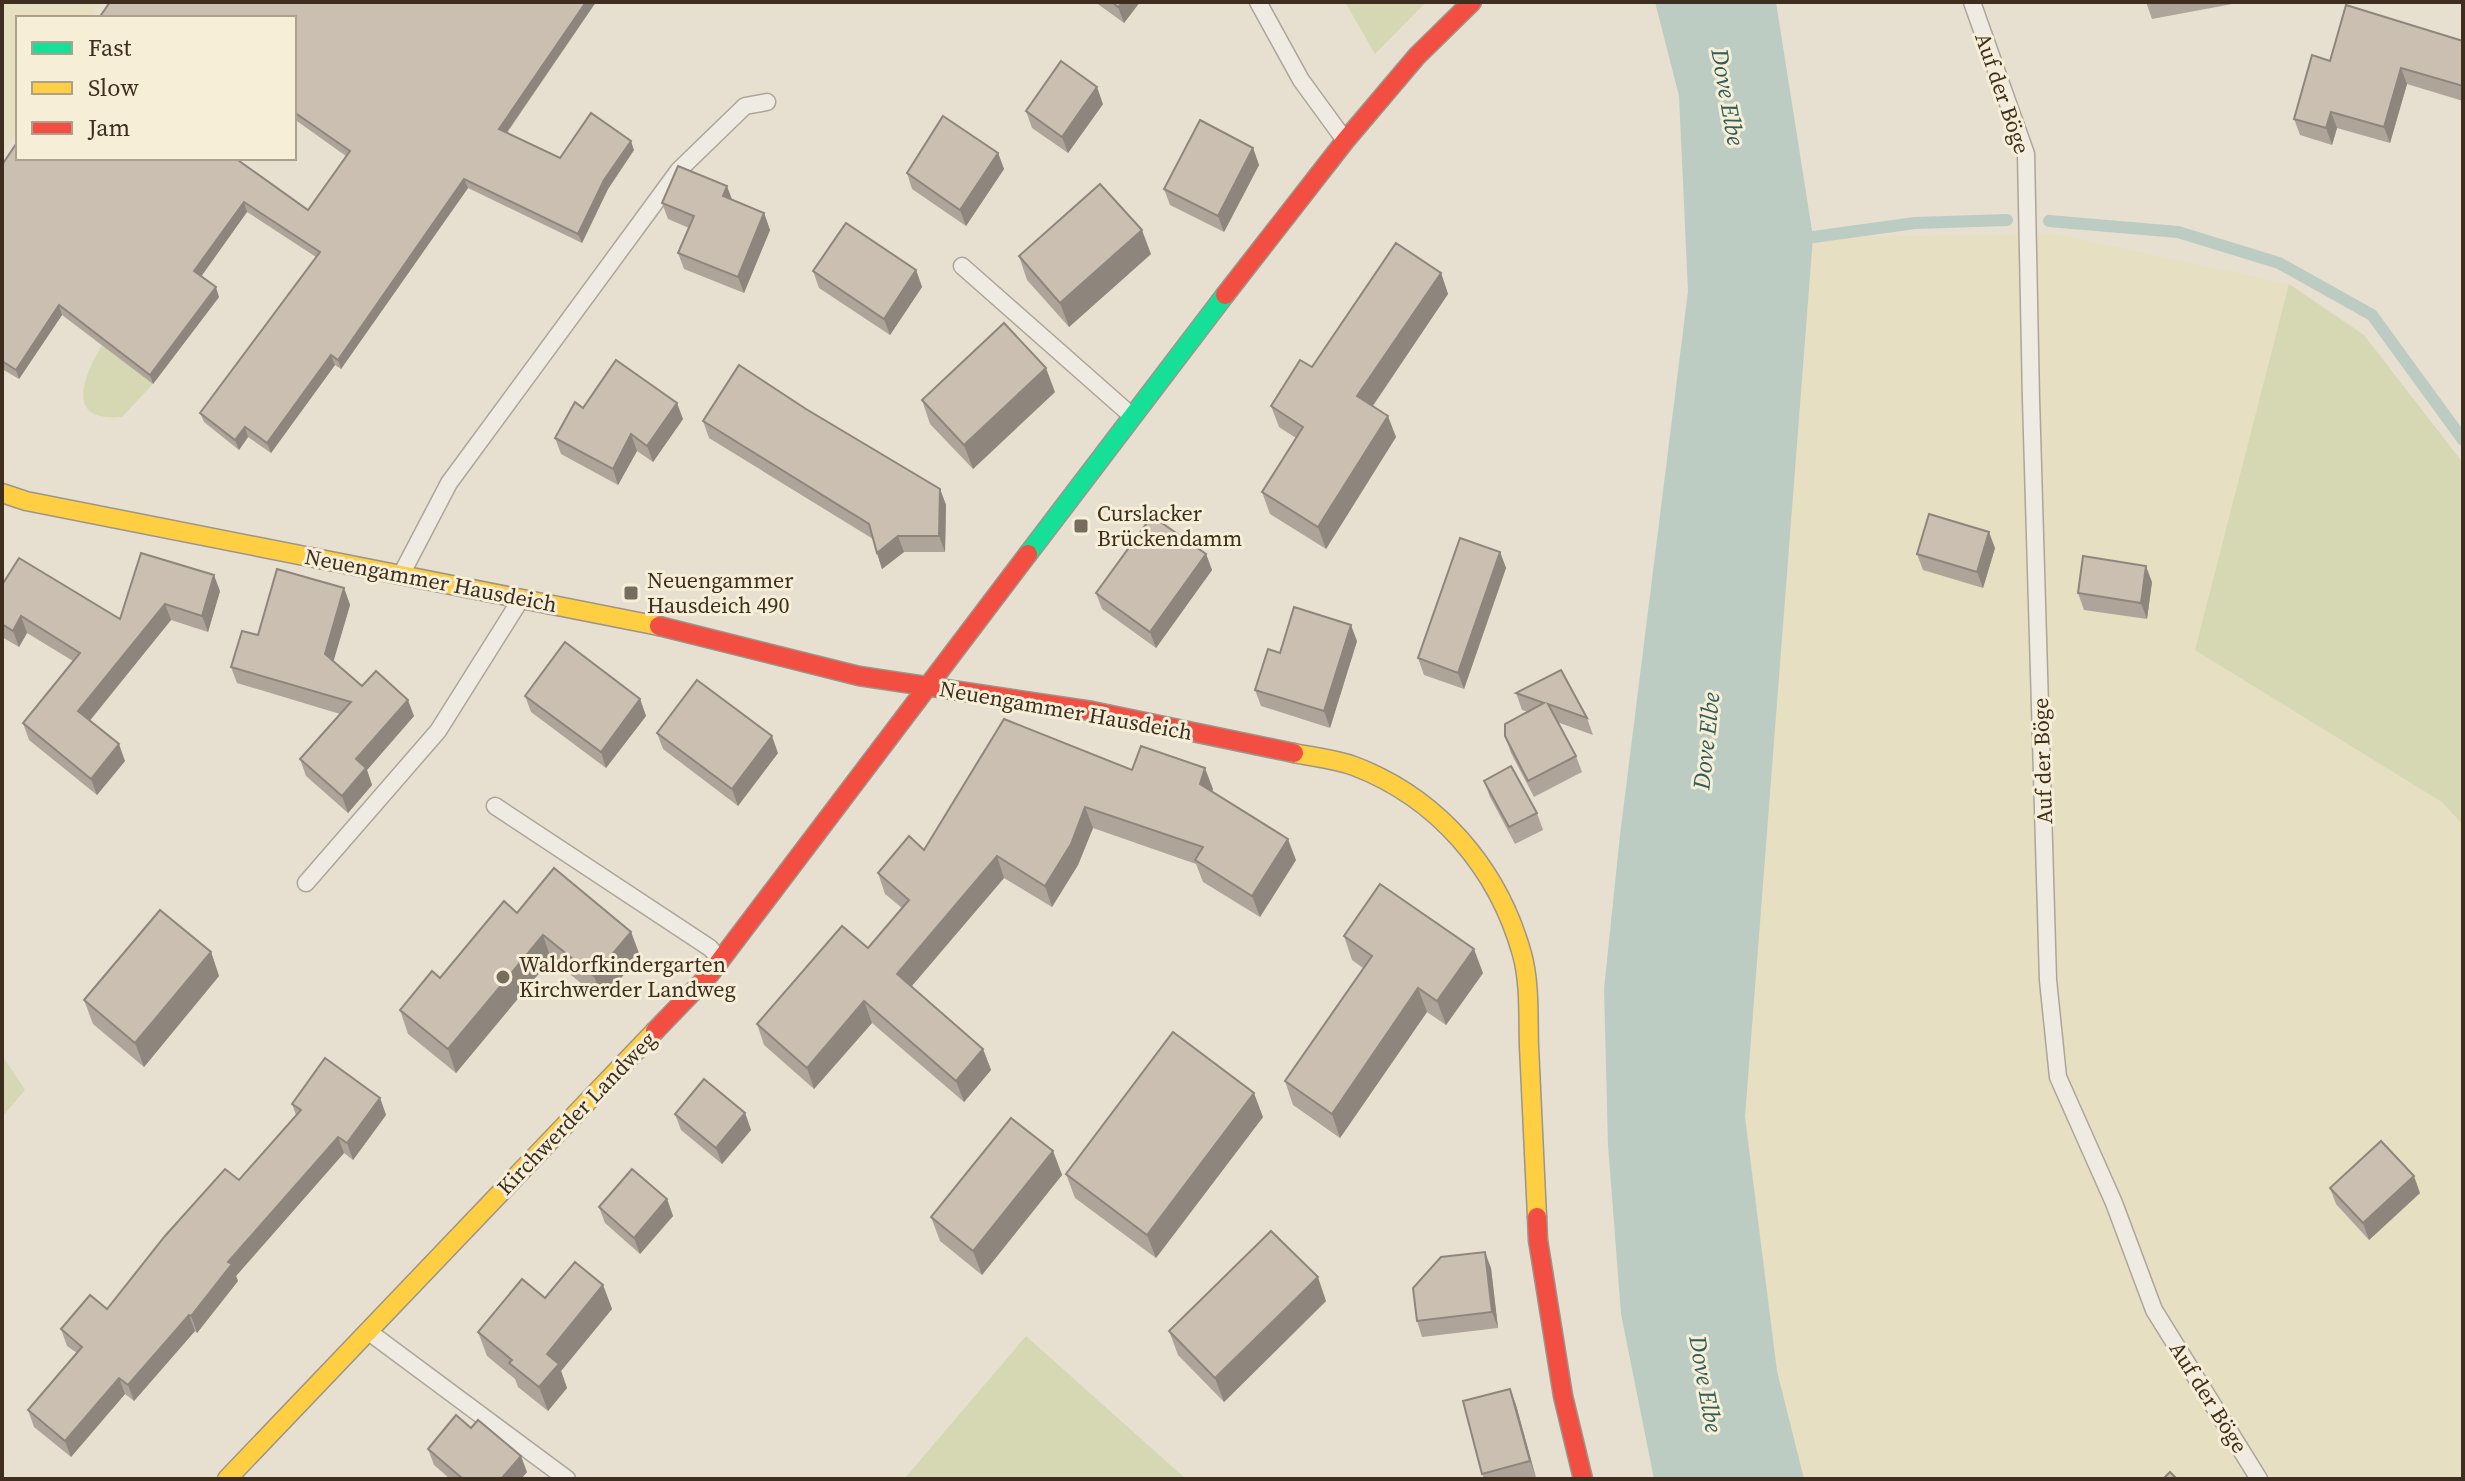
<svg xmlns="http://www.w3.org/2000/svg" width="2465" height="1481" font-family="'Source Serif 4',serif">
<rect width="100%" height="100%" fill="#e7e0d1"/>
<g fill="#e6dfc2">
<path d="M2 2H100L90 18H18V129L2 154Z"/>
<path d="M2056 234 2289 284 2195 649 2443 802 2463 825V1479H1804L1777 1371 1745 1117 1813 237Z"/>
</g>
<g fill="#d6d7b3">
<path d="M1345 2H1426L1375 54Z"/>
<path d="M2289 284 2364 335 2463 463V825L2442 802 2195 650Z"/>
<path d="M102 345 153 384 122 417C63 422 84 376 102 345Z"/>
<path d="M2 1055 25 1090 2 1117Z"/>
<path d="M1026 1336 1186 1479H904Z"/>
</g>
<path fill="#bcccc2" d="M1655 2H1776L1813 237 1745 1117 1777 1371 1804 1479H1654L1621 1314 1608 1145 1604 989 1620 835 1688 291 1679 96Z"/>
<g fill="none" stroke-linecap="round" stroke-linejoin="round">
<g stroke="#bcccc2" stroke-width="12">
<path d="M2049 221 2178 232 2279 263 2372 315 2463 440"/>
<path d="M1799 239 1915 223 2007 220"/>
</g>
<g stroke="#ada599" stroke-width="19">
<g id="lane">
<path d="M1258 2 1301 80 1344 139"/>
<path d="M1972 2 2026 154 2031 399 2048 980 2058 1077 2114 1203 2154 1310 2259 1479"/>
<path d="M962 266 1132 416"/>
<path d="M402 573 449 483 679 170 745 106 767 102"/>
<path d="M495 806 710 948 719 958"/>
<path d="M306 883 438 731 521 599"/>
<path d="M369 1332 567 1479"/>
</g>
</g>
<g stroke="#9c958a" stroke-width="21">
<path id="fast" d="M1028 554 1225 295"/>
</g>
<g stroke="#9c958a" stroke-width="21">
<g id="slow">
<path d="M2 493 26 501 659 626"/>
<path d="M1294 753C1313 757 1335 759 1354 766 1438 798 1498 868 1522 954 1530 983 1528 1016 1529 1046 1532 1103 1534 1160 1537 1217"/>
<path d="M227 1479 655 1031"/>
</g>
</g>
<g stroke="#9c958a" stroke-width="21">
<g id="jam">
<path d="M1225 295 1345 141 1417 56 1472 2"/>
<path d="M659 626 859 676 1092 711 1294 753"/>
<path d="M655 1031 710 974 1028 554"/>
<path d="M1537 1217 1538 1240 1563 1396 1583 1479"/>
</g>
</g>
<use href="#lane" stroke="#efebe3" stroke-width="16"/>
<use href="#fast" stroke="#16e098" stroke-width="18"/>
<use href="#slow" stroke="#ffcf43" stroke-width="18"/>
<use href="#jam" stroke="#f24e42" stroke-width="18"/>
</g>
<g fill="#afa499">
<path d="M596 2 507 133 560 158 634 150 608 189 582 243 468 188 341 369 335 365 271 453 248 437 239 450 204 422 200 413 316 257 247 212 201 276 219 297 153 384 62 315 19 379 2 369V165L308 210 346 156 294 119V18Z"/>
<path d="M1095 2H1140L1124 23Z"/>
<path d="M2146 2H2243L2152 19Z"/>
<path d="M2463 41V101L2407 84 2390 143 2337 128 2332 145 2300 135 2294 119 2330 61Z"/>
<path d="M1103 104 1068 153 1032 128 1026 111Z"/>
<path d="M1253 148 1259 165 1224 232 1170 205 1164 189Z"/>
<path d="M998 153 1004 169 966 226 912 189 907 173Z"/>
<path d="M732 200 764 213 770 230 744 293 684 269 678 253 689 228 668 219 662 203Z"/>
<path d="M1151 254 1069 327 1027 280 1019 256Z"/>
<path d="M916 270 922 287 890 335 819 288 813 271Z"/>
<path d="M1441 273 1448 294 1373 406 1396 437 1326 549 1270 514 1262 492 1296 438 1279 427 1271 406 1312 367Z"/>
<path d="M1055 392 973 469 930 424 922 400Z"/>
<path d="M583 408 683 419 653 462 637 451 618 485 561 454 555 438Z"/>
<path d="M806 409 940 489 946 505 945 552H904L882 569 873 539 709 438 703 421Z"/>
<path d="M1995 548 1983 588 1923 570 1917 554Z"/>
<path d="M1500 552 1506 568 1464 689 1424 675 1418 658Z"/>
<path d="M141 553 220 591 208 632 171 620 89 720 125 761 97 795 29 740 23 723 73 661 27 633 19 647 2 637V585L120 619Z"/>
<path d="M1206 554 1212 570 1156 648 1102 609 1096 593Z"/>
<path d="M2152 582 2147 619 2084 610 2078 593Z"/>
<path d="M344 588 350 605 333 661 362 686 414 716 367 770 372 785 348 813 306 776 300 759 340 714 237 683 231 667 258 635Z"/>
<path d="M1357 641 1330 728 1261 706 1255 690 1280 653Z"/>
<path d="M1516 693 1587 718 1593 735 1557 722 1576 756 1582 772 1534 797 1511 753 1505 736 1528 712 1522 710Z"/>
<path d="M525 696 640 699 646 716 606 768 531 712Z"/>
<path d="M657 733 778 753 738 806 663 749Z"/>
<path d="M1132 770 1213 789 1212 791 1296 860 1260 917 1203 882 1196 864 1093 828 1078 865 1052 907 1004 878 912 986 983 1049 991 1070 964 1102 872 1023 814 1089 764 1045 757 1024 868 948 902 908 885 894 878 873 924 850Z"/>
<path d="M1484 781 1537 813 1543 830 1515 844 1490 797Z"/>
<path d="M517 913 631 932 640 956 602 1000 551 959 456 1073 408 1034 400 1010 440 978Z"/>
<path d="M1344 936 1483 973 1446 1025 1427 1012 1340 1138 1293 1105 1285 1081 1363 968 1352 960Z"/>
<path d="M211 952 219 976 144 1067 93 1024 84 1000Z"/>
<path d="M380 1098 386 1115 353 1160 344 1153 236 1276 238 1281 197 1333 195 1331 134 1401 125 1394 71 1457 34 1427 28 1410 77 1353 67 1346 61 1329 107 1309 239 1180 296 1115 292 1104Z"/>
<path d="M745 1113 751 1130 722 1164 681 1130 675 1114Z"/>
<path d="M1263 1117 1156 1258 1075 1198 1066 1174Z"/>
<path d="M1053 1151 1062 1175 982 1275 940 1241 931 1217Z"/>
<path d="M2330 1188 2420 1193 2369 1240 2336 1204Z"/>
<path d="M667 1199 673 1216 640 1254 605 1223 599 1207Z"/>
<path d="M1491 1268 1498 1328 1422 1337 1417 1321Z"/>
<path d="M603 1285 612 1309 561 1371 567 1388 548 1411 518 1387 515 1379 487 1356 478 1332 545 1298Z"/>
<path d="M1326 1301 1224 1402 1178 1355 1169 1331Z"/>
<path d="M1510 1389 1516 1405 1536 1478 1531 1479H1484L1482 1474Z"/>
<path d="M428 1449 527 1472 521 1479H450L434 1465Z"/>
</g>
<g fill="#8e867d">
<path d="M586 2H596L502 139 499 129Z"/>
<path d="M1122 2H1140L1124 23 1118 7Z"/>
<path d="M2401 68 2407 84 2390 143 2384 127Z"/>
<path d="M1097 87 1103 104 1068 153 1062 137Z"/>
<path d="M2331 112 2337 128 2332 145 2326 128Z"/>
<path d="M631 141 634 150 608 189 582 243 578 234 604 180Z"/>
<path d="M1253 148 1259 165 1224 232 1218 216Z"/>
<path d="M998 153 1004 169 966 226 960 210Z"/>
<path d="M464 179 468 188 341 369 338 360Z"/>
<path d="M727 186 733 202 723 196Z"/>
<path d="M244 202 247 212 198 281 194 271Z"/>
<path d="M764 213 770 230 744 293 738 277Z"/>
<path d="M1142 230 1151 254 1069 327 1060 303Z"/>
<path d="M916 270 922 287 890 335 884 319Z"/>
<path d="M1441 273 1448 294 1365 417 1357 396Z"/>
<path d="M216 287 219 297 153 384 150 375Z"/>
<path d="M59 305 62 315 19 379 16 370Z"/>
<path d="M331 355 335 365 271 453 267 443Z"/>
<path d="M1046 368 1055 392 973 469 964 445Z"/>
<path d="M677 403 683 419 653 462 647 446Z"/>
<path d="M1388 416 1396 437 1326 549 1318 527Z"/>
<path d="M245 427 248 437 239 450 235 440Z"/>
<path d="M631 434 637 451 618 485 613 469Z"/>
<path d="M940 489 946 505 945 552 939 536Z"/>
<path d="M1989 532 1995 548 1983 588 1977 572Z"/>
<path d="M898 536 904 552 882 569 877 553Z"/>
<path d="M1500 552 1506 568 1464 689 1458 673Z"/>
<path d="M1206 554 1212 570 1156 648 1150 632Z"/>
<path d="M2146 566 2152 582 2147 619 2141 603Z"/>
<path d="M214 575 220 591 208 632 202 616Z"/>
<path d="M344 588 350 605 331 670 325 654Z"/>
<path d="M165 604 171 620 84 728 78 711Z"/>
<path d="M21 616 27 633 19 647 13 631Z"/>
<path d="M1351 625 1357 641 1330 728 1324 711Z"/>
<path d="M640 699 646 716 606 768 601 752Z"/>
<path d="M408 700 414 716 367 770 372 785 348 813 342 796 356 759Z"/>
<path d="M772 736 778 753 738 806 732 789Z"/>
<path d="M119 744 125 761 97 795 91 779Z"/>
<path d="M1205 768 1213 789 1208 805 1200 784Z"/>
<path d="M1085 807 1093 828 1078 865 1052 907 1045 886Z"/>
<path d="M1288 839 1296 860 1260 917 1252 896Z"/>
<path d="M997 856 1004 878 904 995 897 974Z"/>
<path d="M631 932 640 956 602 1000 594 976Z"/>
<path d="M543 935 551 959 456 1073 448 1049Z"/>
<path d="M1474 949 1483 973 1446 1025 1437 1001Z"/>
<path d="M211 952 219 976 144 1067 135 1043Z"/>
<path d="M1418 988 1427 1012 1340 1138 1332 1114Z"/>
<path d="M864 1001 872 1023 814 1089 807 1068Z"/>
<path d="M983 1049 991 1070 964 1102 956 1081Z"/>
<path d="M1254 1093 1263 1117 1156 1258 1147 1235Z"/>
<path d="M380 1098 386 1115 353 1160 347 1143Z"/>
<path d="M745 1113 751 1130 722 1164 716 1148Z"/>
<path d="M338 1137 344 1153 236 1276 238 1281 197 1333 191 1316 228 1262Z"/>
<path d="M1053 1151 1062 1175 982 1275 973 1251Z"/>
<path d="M2414 1176 2420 1193 2369 1240 2363 1223Z"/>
<path d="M667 1199 673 1216 640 1254 634 1238Z"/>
<path d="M1485 1252 1491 1268 1498 1328 1492 1312Z"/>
<path d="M1318 1277 1326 1301 1224 1402 1215 1378Z"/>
<path d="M603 1285 612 1309 561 1371 567 1388 548 1411 539 1387 547 1354Z"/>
<path d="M189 1315 195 1331 134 1401 128 1385Z"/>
<path d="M119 1378 125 1394 71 1457 65 1441Z"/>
<path d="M1510 1389 1516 1405 1536 1478 1530 1461Z"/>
<path d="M521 1456 527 1472 521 1479H501Z"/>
</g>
<g fill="#cbbfb2" stroke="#8e867d" stroke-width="2">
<path d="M110 2H586L499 129 560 158 591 113 631 141 604 180 578 234 464 179 338 360 331 355 267 443 245 427 235 440 200 413 320 252 244 202 194 271 216 287 150 375 59 305 16 370 2 361V165L18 141V158H235L308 210 350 151 294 112V18H99Z"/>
<path d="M1112 2H1122L1118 7Z"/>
<path d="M2346 5 2463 41V86L2401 68 2384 127 2331 112 2326 128 2294 119 2312 55 2330 61Z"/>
<path d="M1061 61 1097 87 1062 137 1026 111Z"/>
<path d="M943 116 998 153 960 210 907 173Z"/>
<path d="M1200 120 1253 148 1218 216 1164 189Z"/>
<path d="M678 166 727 186 723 196 764 213 738 277 678 253 694 216 662 203Z"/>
<path d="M1100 184 1142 230 1060 303 1019 256Z"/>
<path d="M846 223 916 270 884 319 813 271Z"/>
<path d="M1396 243 1441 273 1357 396 1388 416 1318 527 1262 492 1303 427 1271 406 1300 360 1312 367Z"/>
<path d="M1004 323 1046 368 964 445 922 400Z"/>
<path d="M616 360 677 403 647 446 631 434 613 469 555 438 575 402 583 408Z"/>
<path d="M739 365 806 409 940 489 939 536H898L877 553 869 524 703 421Z"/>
<path d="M1929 514 1989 532 1977 572 1917 554Z"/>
<path d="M1152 516 1206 554 1150 632 1096 593Z"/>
<path d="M1460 538 1500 552 1458 673 1418 658Z"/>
<path d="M141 553 214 575 202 616 165 604 78 711 119 744 91 779 23 723 80 653 21 616 13 631 2 624V585L19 558 120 619Z"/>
<path d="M2083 556 2146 566 2141 603 2078 593Z"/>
<path d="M277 569 344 588 325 654 362 686 376 671 408 700 356 759 366 768 342 796 300 759 351 702 231 667 242 631 258 635Z"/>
<path d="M1294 607 1351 625 1324 711 1255 690 1268 649 1280 653Z"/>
<path d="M565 642 640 699 601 752 525 696Z"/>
<path d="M1561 670 1587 718 1548 704 1576 756 1528 781 1505 736V724L1544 703 1516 693Z"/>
<path d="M697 680 772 736 732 789 657 733Z"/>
<path d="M1004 719 1132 770 1141 746 1205 768 1200 784 1288 839 1252 896 1195 860 1203 847 1085 807 1071 844 1045 886 997 856 897 974 983 1049 956 1081 864 1001 807 1068 757 1024 842 926 868 948 909 900 878 873 909 836 924 850Z"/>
<path d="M1511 766 1537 813 1509 827 1484 781Z"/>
<path d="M554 868 631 932 594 976 543 935 448 1049 400 1010 432 971 440 978 504 901 517 913Z"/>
<path d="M1380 884 1474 949 1437 1001 1418 988 1332 1114 1285 1081 1372 956 1344 936Z"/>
<path d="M160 910 211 952 135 1043 84 1000Z"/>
<path d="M1173 1032 1254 1093 1147 1235 1066 1174Z"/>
<path d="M325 1058 380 1098 347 1143 338 1137 228 1262 232 1264 191 1316 189 1315 128 1385 119 1378 65 1441 28 1410 82 1347 61 1329 90 1295 107 1309 165 1236 225 1169 239 1180 301 1110 292 1104Z"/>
<path d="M704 1079 745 1113 716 1148 675 1114Z"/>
<path d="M1011 1118 1053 1151 973 1251 931 1217Z"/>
<path d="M2381 1141 2414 1176 2363 1223 2330 1188Z"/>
<path d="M632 1169 667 1199 634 1238 599 1207Z"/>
<path d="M1271 1231 1318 1277 1215 1378 1169 1331Z"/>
<path d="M1485 1252 1492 1312 1417 1321 1413 1288 1441 1257Z"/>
<path d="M575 1262 603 1285 547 1354 559 1364 539 1387 509 1363 512 1360 478 1332 522 1279 545 1298Z"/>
<path d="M1510 1389 1530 1461 1482 1474 1463 1401Z"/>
<path d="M456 1415 471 1428 478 1420 521 1456 501 1479H463L428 1449Z"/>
<path d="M2170 1472 2177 1479H2163Z"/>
</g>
<g fill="#786c5e" stroke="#f7eed8" stroke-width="3">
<rect x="1073" y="518" width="16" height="16" rx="4"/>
<rect x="623" y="585" width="16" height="16" rx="4"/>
<circle cx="503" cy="977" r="8"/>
</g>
<g text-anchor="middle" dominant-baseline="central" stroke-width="6" stroke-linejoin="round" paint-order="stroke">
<g font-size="22" fill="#3d2e20" stroke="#f7eed8">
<text transform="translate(2003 93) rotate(71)">Auf der Böge</text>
<text transform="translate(431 580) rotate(11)">Neuengammer Hausdeich</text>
<text transform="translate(1066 710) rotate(10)">Neuengammer Hausdeich</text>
<text transform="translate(2042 761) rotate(-92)">Auf der Böge</text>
<text transform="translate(576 1113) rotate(-46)">Kirchwerder Landweg</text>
<text transform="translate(2209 1397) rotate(58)">Auf der Böge</text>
</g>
<g font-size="22" fill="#3d2e20" stroke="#f7eed8" text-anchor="start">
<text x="1097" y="513">Curslacker<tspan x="1097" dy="25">Brückendamm</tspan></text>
<text x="647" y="580">Neuengammer<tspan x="647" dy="25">Hausdeich 490</tspan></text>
<text x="519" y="964">Waldorfkindergarten<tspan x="519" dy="25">Kirchwerder Landweg</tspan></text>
</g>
<g font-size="24" font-style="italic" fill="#2f5d5a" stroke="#f7eed8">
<text transform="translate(1728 97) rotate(80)">Dove Elbe</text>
<text transform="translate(1706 741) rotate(-84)">Dove Elbe</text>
<text transform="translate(1706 1384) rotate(80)">Dove Elbe</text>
</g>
</g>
<rect width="2465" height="1481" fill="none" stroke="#3d2e20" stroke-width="8"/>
<rect x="16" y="16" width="280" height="144" fill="#f7eed8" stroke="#ada18e" stroke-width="2"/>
<rect x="32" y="42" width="40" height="12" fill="#16e098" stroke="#ada18e" stroke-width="2"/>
<text x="88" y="56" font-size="24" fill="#3d2e20">Fast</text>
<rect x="32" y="82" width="40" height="12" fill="#ffcf43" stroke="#ada18e" stroke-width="2"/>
<text x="88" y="96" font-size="24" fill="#3d2e20">Slow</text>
<rect x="32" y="122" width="40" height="12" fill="#f24e42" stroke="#ada18e" stroke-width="2"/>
<text x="88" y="136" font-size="24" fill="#3d2e20">Jam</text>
</svg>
